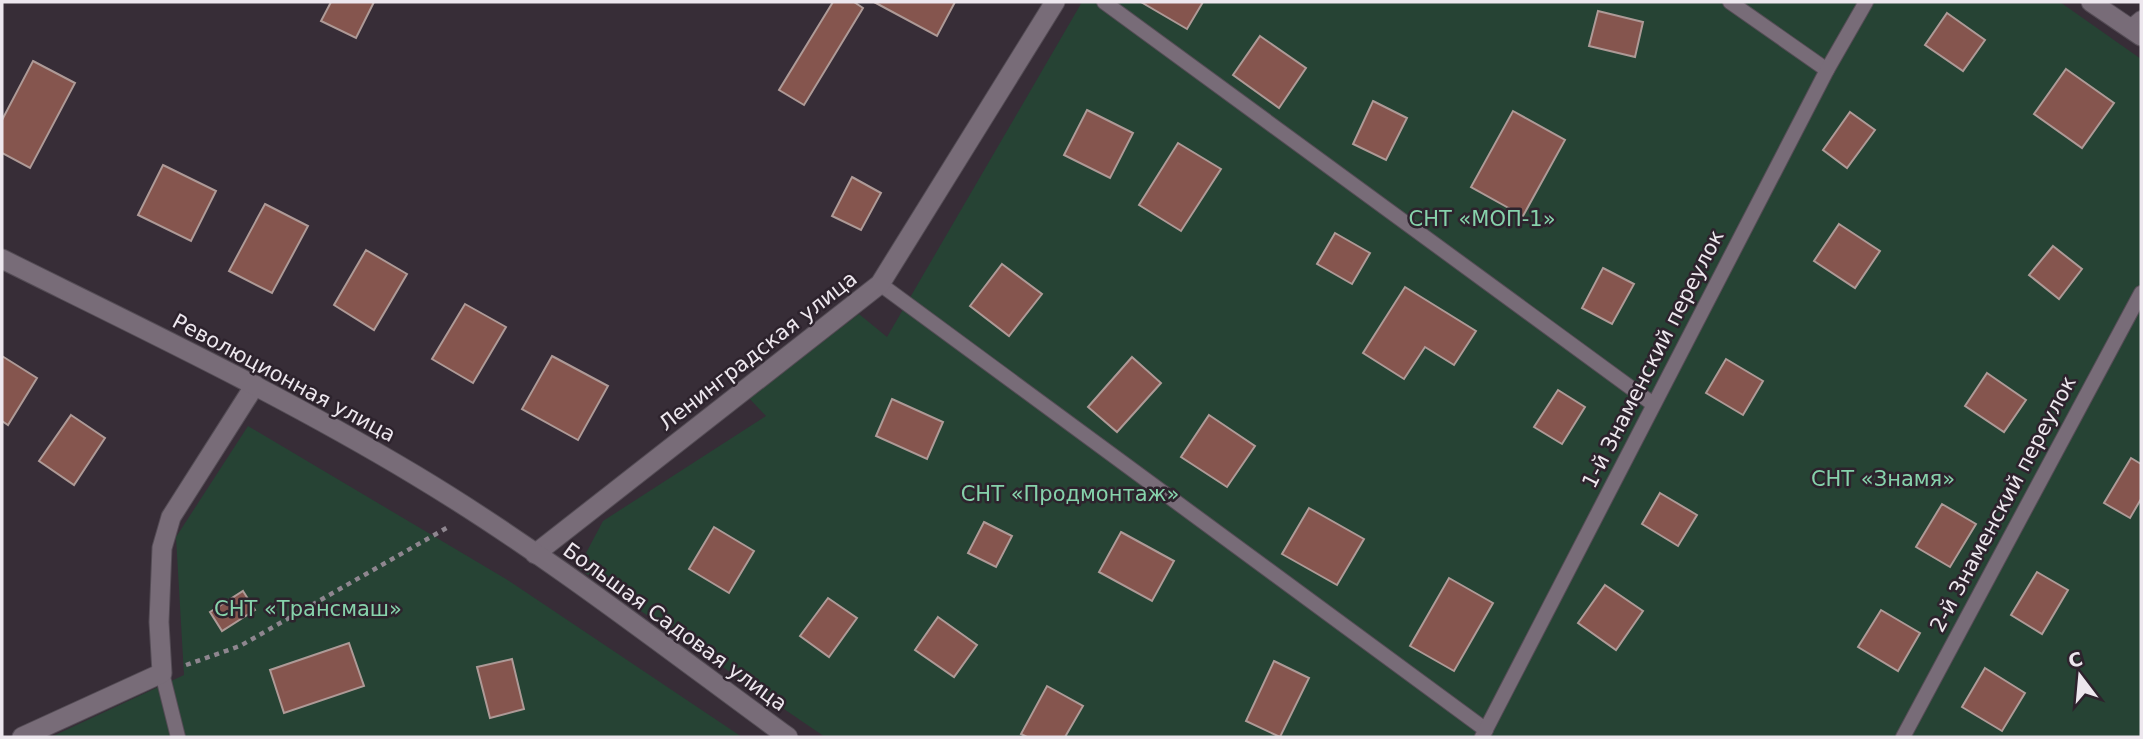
<svg xmlns="http://www.w3.org/2000/svg" width="2143" height="739" font-family="'DejaVu Sans',sans-serif">
<rect width="100%" height="100%" fill="#372d37"/>
<g fill="#264334">
<path d="M1082 2H2060L2141 59V737H825L578 568 603 521 766 416 749 398 859 314 887 337Z"/>
<path d="M248 426 506 579 742 737H51L184 675 176 537Z"/>
</g>
<g fill="#85554e" stroke="#ae9a97" stroke-width="2">
<path d="M331 2H374L356 38 321 21Z"/>
<path d="M833 2H854L863 8 804 105 779 90Z"/>
<path d="M874 2H955L937 36Z"/>
<path d="M1141 2H1203L1187 29Z"/>
<path d="M1598 11 1643 22 1635 57 1589 46Z"/>
<path d="M1947 13 1985 40 1963 71 1925 45Z"/>
<path d="M1260 36 1306 68 1279 108 1233 75Z"/>
<path d="M33 61 75 83 30 168 2 153V120Z"/>
<path d="M2066 69 2114 103 2082 148 2034 114Z"/>
<path d="M1373 101 1407 118 1386 160 1353 144Z"/>
<path d="M1087 110 1133 133 1110 178 1064 155Z"/>
<path d="M1513 111 1565 140 1523 216 1471 187Z"/>
<path d="M1850 112 1875 130 1847 168 1823 150Z"/>
<path d="M1178 143 1221 169 1181 231 1139 205Z"/>
<path d="M163 165 216 191 191 241 138 215Z"/>
<path d="M852 177 881 193 861 230 832 216Z"/>
<path d="M265 204 308 226 272 293 229 271Z"/>
<path d="M1839 224 1880 251 1855 288 1814 261Z"/>
<path d="M1335 233 1370 253 1352 284 1317 264Z"/>
<path d="M2053 246 2082 269 2059 299 2029 275Z"/>
<path d="M366 250 407 274 374 330 334 305Z"/>
<path d="M1002 264 1042 294 1009 336 970 306Z"/>
<path d="M1603 268 1634 284 1612 324 1582 308Z"/>
<path d="M1405 287 1476 331 1454 365 1425 347 1404 379 1363 353Z"/>
<path d="M465 304 506 327 473 383 432 359Z"/>
<path d="M2 356 37 378 8 425 2 421Z"/>
<path d="M552 356 608 386 578 440 522 409Z"/>
<path d="M1132 357 1161 383 1117 432 1088 407Z"/>
<path d="M1726 359 1763 381 1743 415 1706 393Z"/>
<path d="M1987 373 2026 400 2004 432 1965 406Z"/>
<path d="M1558 390 1585 407 1562 444 1534 427Z"/>
<path d="M892 399 943 422 927 459 876 436Z"/>
<path d="M71 415 105 438 74 485 39 461Z"/>
<path d="M1209 415 1255 446 1227 487 1181 457Z"/>
<path d="M2131 458 2141 464V499L2130 518 2104 503Z"/>
<path d="M1660 493 1697 515 1678 546 1642 524Z"/>
<path d="M1942 504 1976 524 1950 567 1916 547Z"/>
<path d="M1309 508 1364 539 1337 585 1282 554Z"/>
<path d="M984 522 1012 536 996 567 968 553Z"/>
<path d="M714 527 754 551 729 593 689 569Z"/>
<path d="M1121 532 1174 561 1152 601 1099 572Z"/>
<path d="M2037 572 2068 590 2042 634 2011 615Z"/>
<path d="M1449 578 1493 603 1454 671 1410 646Z"/>
<path d="M1605 585 1643 611 1616 650 1578 623Z"/>
<path d="M243 591 255 610 222 631 210 612Z"/>
<path d="M828 598 857 618 829 657 800 636Z"/>
<path d="M1881 610 1920 633 1898 671 1858 647Z"/>
<path d="M938 617 977 645 954 677 915 650Z"/>
<path d="M349 643 364 686 284 713 270 670Z"/>
<path d="M512 659 524 709 490 718 477 667Z"/>
<path d="M1274 661 1309 678 1280 737 1246 721Z"/>
<path d="M1985 668 2025 693 2002 731 1962 707Z"/>
<path d="M1047 686 1083 706 1065 737H1027L1021 734Z"/>
</g>
<g fill="none" stroke-linecap="round" stroke-linejoin="round">
<g stroke="#544c55" stroke-width="16">
<g id="service">
<path d="M1104 2 1653 404"/>
<path d="M1730 2 1827 70"/>
<path d="M2129 28 2141 18"/>
<path d="M880 284 1486 730"/>
<path d="M162 673 178 737"/>
<path d="M1482 737 1827 70 1866 2"/>
<path d="M1903 737 2141 293"/>
</g>
</g>
<g stroke="#544c55" stroke-width="21">
<g id="minor">
<path d="M2091 2 2141 36"/>
<path d="M535 554 880 284 1055 2"/>
<path d="M22 737 162 673 159 622 162 548 171 517 255 385"/>
</g>
</g>
<g stroke="#544c55" stroke-width="21">
<path id="tertiary" d="M2 259C141 328 282 395 415 475 545 553 666 648 788 737"/>
</g>
<path stroke="#8e868f" stroke-width="4.5" stroke-dasharray="5 5" stroke-linecap="butt" d="M186 665 240 646 450 526"/>
<use href="#service" stroke="#786c78" stroke-width="14"/>
<use href="#minor" stroke="#786c78" stroke-width="19"/>
<use href="#tertiary" stroke="#786c78" stroke-width="19"/>
</g>
<g text-anchor="middle" dominant-baseline="central" stroke-width="5" stroke-linejoin="round" paint-order="stroke">
<g font-size="21" fill="#86d2ab" stroke="#2d232d">
<text x="1482" y="219">СНТ «МОП-1»</text>
<text x="1883" y="479">СНТ «Знамя»</text>
<text x="1070" y="494">СНТ «Продмонтаж»</text>
<text x="308" y="609">СНТ «Трансмаш»</text>
</g>
<g font-size="21" fill="#ede7ee" stroke="#2d232d">
<text transform="translate(758 351) rotate(-38)">Ленинградская улица</text>
<text transform="translate(1653 359) rotate(-63)">1-й Знаменский переулок</text>
<text transform="translate(284 378) rotate(28)">Революционная улица</text>
<text transform="translate(2003 504) rotate(-62)">2-й Знаменский переулок</text>
<text transform="translate(675 627) rotate(36)">Большая Садовая улица</text>
</g>
</g>
<rect width="2143" height="739" fill="none" stroke="#ede7ee" stroke-width="7"/>
<g transform="translate(2080 676) rotate(344)" stroke="#2d232d" stroke-width="5" paint-order="stroke">
<path d="M0-5L12 26L0 18L-12 26Z" fill="#ede7ee"/>
<text y="-10" font-size="19" font-weight="bold" text-anchor="middle" fill="#ede7ee">С</text>
</g>
</svg>
